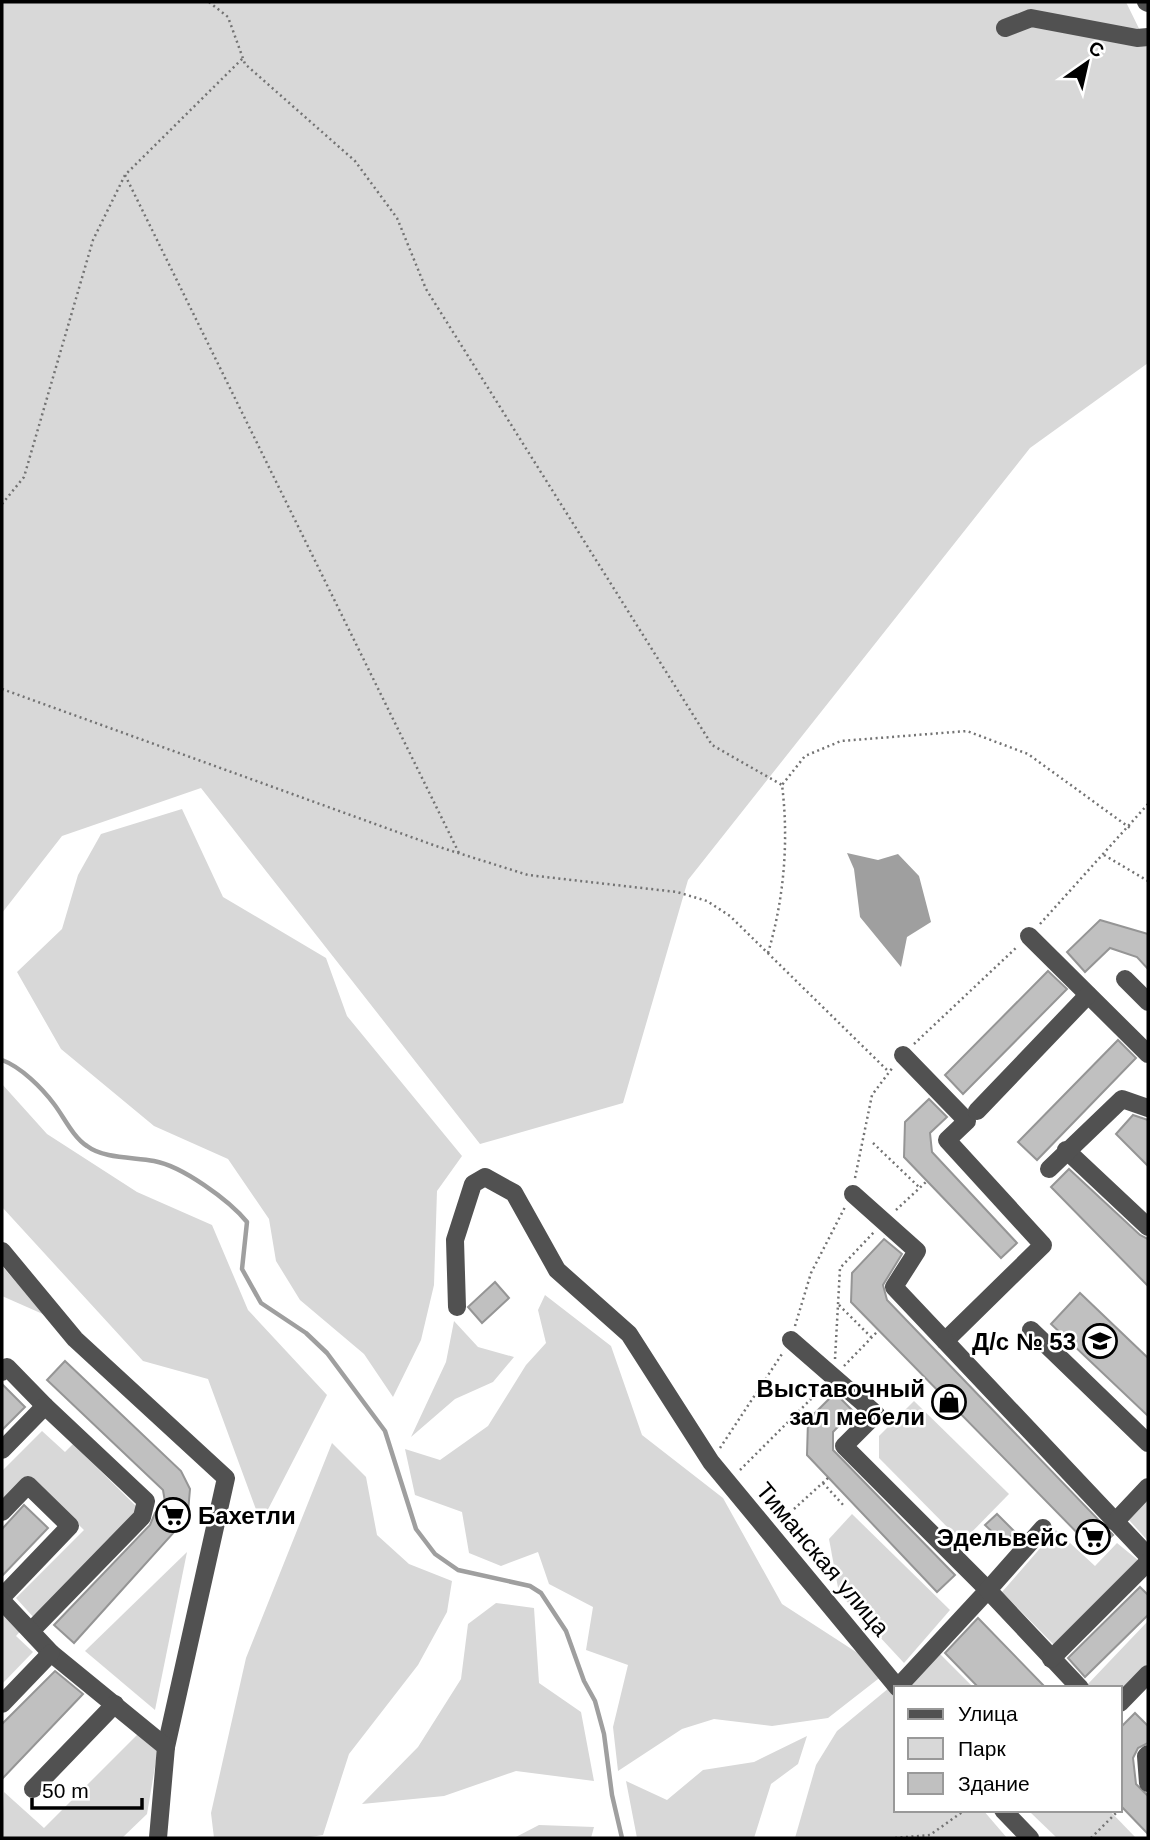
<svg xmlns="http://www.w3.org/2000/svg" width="1150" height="1840" font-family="Helvetica,sans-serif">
<rect width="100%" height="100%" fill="#fff"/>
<g fill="#d8d8d8">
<path d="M2 2H1126L1148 47V363L1030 448 688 880 623 1103 480 1144 201 788 62 836 2 913Z"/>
<path d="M182 809 223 897 326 958 347 1016 462 1156 437 1191 434 1285 421 1340 393 1397 364 1354 300 1300 276 1261 269 1219 228 1159 154 1126 61 1049 17 972 62 929 78 875 101 834Z"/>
<path d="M2 1084 47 1134 137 1192 212 1225 248 1310 327 1395 261 1523 208 1379 143 1361 2 1207Z"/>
<path d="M2 1266 45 1315 2 1296Z"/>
<path d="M545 1295 611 1346 642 1435 723 1498 782 1604 887 1672 828 1718 772 1726 714 1719 682 1729 618 1771 613 1727 628 1665 586 1650 593 1607 549 1584 538 1552 501 1566 469 1553 462 1512 415 1495 405 1449 440 1460 488 1426 526 1365 546 1343 538 1310Z"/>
<path d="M454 1321 478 1347 514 1357 493 1382 455 1399 411 1437 446 1362Z"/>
<path d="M914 1401 1009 1494 962 1542 879 1458V1436Z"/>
<path d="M42 1431 65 1452 73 1444 141 1511 36 1620 16 1598 84 1530 31 1478 2 1507V1471Z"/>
<path d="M332 1443 366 1477 377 1535 409 1564 452 1581 447 1612 418 1665 349 1754 323 1835 304 1838H214L211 1813 246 1658Z"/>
<path d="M1148 1499V1541L1129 1520Z"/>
<path d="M852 1514 950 1610 904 1663 839 1593 829 1539Z"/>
<path d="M1056 1530 1095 1566 1117 1543 1139 1561 1054 1645 1002 1592Z"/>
<path d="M187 1552 155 1710 85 1651Z"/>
<path d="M496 1603 534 1608 539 1683 581 1712 594 1781 516 1771 444 1796 362 1804 418 1747 461 1679 468 1624Z"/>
<path d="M2 1611 25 1626 16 1636 33 1652 2 1684Z"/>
<path d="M1148 1621V1664L1120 1694V1688H1090L1087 1685Z"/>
<path d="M937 1651 974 1688H912L908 1683Z"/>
<path d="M895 1683 896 1810H983L1007 1838H795L816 1765 837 1731Z"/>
<path d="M140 1732 158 1749 147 1814 122 1838H2L4 1792 44 1828Z"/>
<path d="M807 1736 798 1764 771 1784 754 1838H637L626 1781 667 1800 703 1770 754 1762Z"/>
<path d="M1033 1810H1109L1136 1838H1057L1031 1813Z"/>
<path d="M539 1825 594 1827 591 1838H514Z"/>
</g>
<path fill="#9f9f9f" d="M847 853 878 860 898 854 919 876 931 922 907 937 901 967 860 917 854 869Z"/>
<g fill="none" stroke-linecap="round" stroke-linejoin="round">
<path stroke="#9f9f9f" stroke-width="4.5" d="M2 1060C21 1067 42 1088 54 1104 64 1117 73 1137 87 1146 104 1159 134 1157 154 1161 182 1166 229 1200 247 1222L242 1269 261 1303 306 1333 327 1353 385 1431 416 1529 435 1554 458 1570 530 1586 541 1593 566 1631 584 1681 595 1701 604 1734 612 1795 622 1838"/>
</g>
<g fill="#c0c0c0" stroke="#959595" stroke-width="2">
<path d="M1100 920 1148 934V969L1137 957 1110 948 1085 972 1067 952Z"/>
<path d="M1048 971 1067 989 963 1094 945 1075Z"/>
<path d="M1118 1040 1136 1058 1037 1160 1018 1142Z"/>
<path d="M929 1099 947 1117 930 1133 932 1152 1017 1243 1001 1258 904 1157 905 1122Z"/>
<path d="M1133 1115 1148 1120V1166L1116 1134Z"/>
<path d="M1069 1169 1140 1235 1148 1239V1286L1051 1187Z"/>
<path d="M884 1239 902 1254 883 1285 887 1300 1113 1535 1095 1551 851 1302 852 1273Z"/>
<path d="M495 1282 509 1298 482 1323 468 1307Z"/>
<path d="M1080 1293 1148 1358V1416L1051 1324Z"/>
<path d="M65 1361 181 1471 190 1489 188 1512 176 1530 74 1643 54 1625 150 1525 155 1513 165 1502 163 1490 47 1380Z"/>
<path d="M2 1384 25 1407 2 1430Z"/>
<path d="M835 1393 853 1411 833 1432V1450L955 1575 937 1592 807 1455 808 1420Z"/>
<path d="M24 1505 48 1528 2 1576V1529Z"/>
<path d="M997 1514 1015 1532 1004 1543 985 1525Z"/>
<path d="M1140 1587 1148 1595V1615L1085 1677 1068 1658Z"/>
<path d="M978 1618 1046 1688H979L945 1653Z"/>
<path d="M55 1671 83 1694 2 1779V1724Z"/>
<path d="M1135 1713 1148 1726V1743L1138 1748 1133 1758 1136 1784 1148 1796V1834L1120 1805V1728Z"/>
</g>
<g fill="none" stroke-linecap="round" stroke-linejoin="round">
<g stroke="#737373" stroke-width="2.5" stroke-dasharray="2 3.5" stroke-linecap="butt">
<path d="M209 2 228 17 245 64 355 161 397 218 426 289 712 745 782 785"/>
<path d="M125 175 459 853"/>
<path d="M2 504 24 477 93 240 125 175 243 58"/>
<path d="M2 689 436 846 528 875 677 892 707 901 730 916 889 1072"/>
<path d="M1104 855 1148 881"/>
<path d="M1040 924 1148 804"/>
<path d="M768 953C784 899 789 841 782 785L805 756 841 741 967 731 1028 754 1130 828"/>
<path d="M914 1044 1018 946"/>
<path d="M873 1143 920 1188"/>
<path d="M855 1178 872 1095 893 1067"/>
<path d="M896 1210 927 1181"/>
<path d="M839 1305 871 1337"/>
<path d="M795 1326 811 1273 845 1207"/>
<path d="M835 1359 840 1268 874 1232"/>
<path d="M844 1366 877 1332"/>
<path d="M720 1448 782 1354"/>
<path d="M740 1470 822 1388"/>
<path d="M823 1483 845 1507"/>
<path d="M794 1509 828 1478"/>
<path d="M1120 1809 1122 1807"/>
<path d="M895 1838 930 1835 965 1810"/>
<path d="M1091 1838 1119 1810"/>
</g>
<g stroke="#515151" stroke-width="18">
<path d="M1146 2 1148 3"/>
<path d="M1005 28 1031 18 1137 38 1148 37"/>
<path d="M1029 936 1148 1054"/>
<path d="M1125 979 1148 1002"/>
<path d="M903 1055 967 1121 947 1140 1043 1245 945 1341 1148 1556"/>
<path d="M977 1111 1088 995"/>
<path d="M1066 1150 1148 1227"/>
<path d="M1049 1169 1122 1099 1148 1108"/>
<path d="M853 1194 917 1251 894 1287 945 1341"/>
<path d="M2 1251 75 1339 226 1478 166 1747"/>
<path d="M457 1307 455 1240 473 1184 485 1177 514 1193 557 1270 629 1334 711 1462 898 1688"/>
<path d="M1031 1330 1148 1443"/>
<path d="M791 1340 876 1414 844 1446 988 1590 898 1687"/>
<path d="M2 1372 7 1367 45 1406"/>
<path d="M2 1450 45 1406 146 1501 142 1517 31 1631"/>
<path d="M2 1512 28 1485 70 1526 2 1597"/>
<path d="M1115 1522 1148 1487"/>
<path d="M1043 1528 988 1590 1080 1688"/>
<path d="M2 1601 51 1653 166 1747 158 1838"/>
<path d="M1051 1659 1148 1562"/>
<path d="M1120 1703 1148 1674"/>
<path d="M2 1704 51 1653"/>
<path d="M1148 1754 1146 1756 1148 1783"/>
<path d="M33 1789 115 1704"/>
<path d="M1003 1810 1030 1838"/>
</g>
</g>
<defs>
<g id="school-ring" transform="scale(1.75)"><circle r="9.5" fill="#fff" stroke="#000" stroke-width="1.5"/><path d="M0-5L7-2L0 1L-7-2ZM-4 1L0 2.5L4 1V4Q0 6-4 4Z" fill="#000"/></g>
<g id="shop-ring" transform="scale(1.75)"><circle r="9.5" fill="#fff" stroke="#000" stroke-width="1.5"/><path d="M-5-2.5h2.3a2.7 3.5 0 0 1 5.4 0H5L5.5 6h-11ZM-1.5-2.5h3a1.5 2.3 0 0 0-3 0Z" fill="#000"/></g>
<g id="supermarket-ring" transform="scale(1.75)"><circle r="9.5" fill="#fff" stroke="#000" stroke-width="1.5"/><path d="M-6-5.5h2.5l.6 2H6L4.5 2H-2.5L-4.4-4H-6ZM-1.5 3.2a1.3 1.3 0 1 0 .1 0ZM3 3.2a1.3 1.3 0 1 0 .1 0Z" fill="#000"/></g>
</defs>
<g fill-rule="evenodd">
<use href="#school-ring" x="1100" y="1341"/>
<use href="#shop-ring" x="949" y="1402"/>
<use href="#supermarket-ring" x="173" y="1515"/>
<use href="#supermarket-ring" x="1093" y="1537"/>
</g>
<g text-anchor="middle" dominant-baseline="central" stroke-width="5" stroke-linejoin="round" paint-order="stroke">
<g font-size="24" font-weight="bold" fill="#000" stroke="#fff" text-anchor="end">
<text x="1076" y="1341">Д/с № 53</text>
<text x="925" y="1388">Выставочный<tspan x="925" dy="28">зал мебели</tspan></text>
<text x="198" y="1515" text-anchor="start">Бахетли</text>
<text x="1068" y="1537">Эдельвейс</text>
</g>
<g font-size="24" fill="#000" stroke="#fff">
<text transform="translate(823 1559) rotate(50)">Тиманская улица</text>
</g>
</g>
<rect width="1150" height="1840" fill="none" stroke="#000000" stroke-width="7"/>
<rect x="894" y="1686" width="228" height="126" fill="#ffffff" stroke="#999999" stroke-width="2"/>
<rect x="908" y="1709" width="35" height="10" fill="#515151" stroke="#999999" stroke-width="2"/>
<text x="958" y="1721" font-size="21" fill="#000000">Улица</text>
<rect x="908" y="1738" width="35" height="21" fill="#d8d8d8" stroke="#999999" stroke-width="2"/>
<text x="958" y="1756" font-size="21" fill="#000000">Парк</text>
<rect x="908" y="1773" width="35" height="21" fill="#c0c0c0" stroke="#999999" stroke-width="2"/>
<text x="958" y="1791" font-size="21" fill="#000000">Здание</text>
<g transform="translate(1087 63) rotate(34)" stroke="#ffffff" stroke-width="5" paint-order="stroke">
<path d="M0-5L12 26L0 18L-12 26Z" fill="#000000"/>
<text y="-10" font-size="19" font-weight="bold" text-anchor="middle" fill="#000000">С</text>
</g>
<path d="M32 1798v10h110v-10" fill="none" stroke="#000000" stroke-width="3.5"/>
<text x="42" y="1798" font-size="21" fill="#000000" stroke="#ffffff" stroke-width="5" paint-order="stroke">50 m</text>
</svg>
